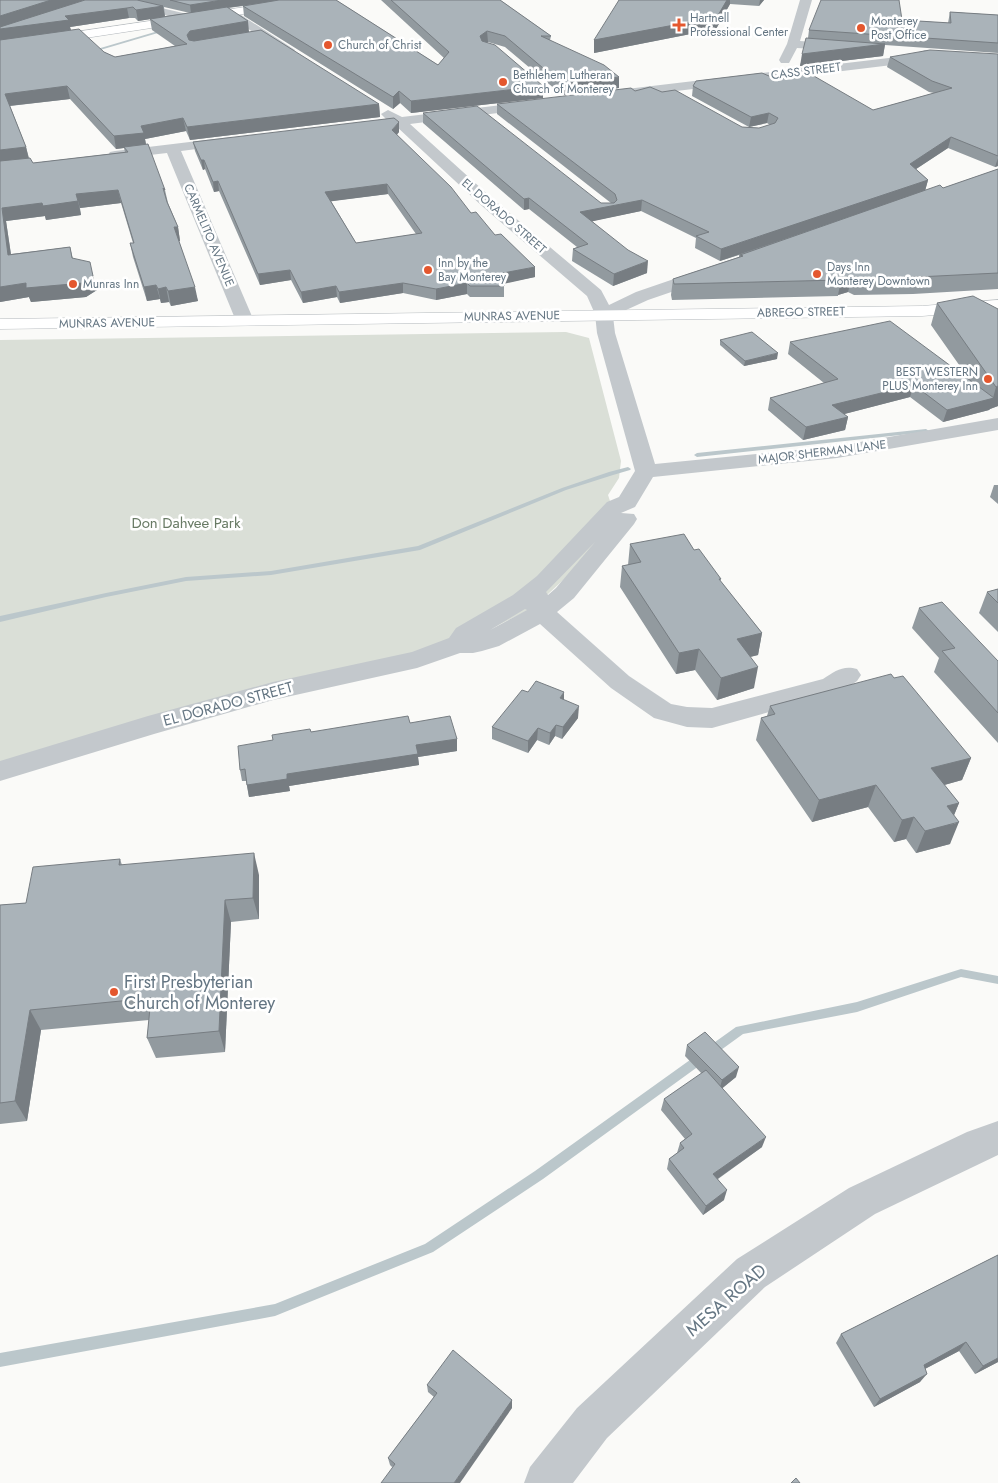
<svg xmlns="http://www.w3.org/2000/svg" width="998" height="1483" font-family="Jost,sans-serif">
<rect width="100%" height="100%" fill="#fafaf8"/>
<path fill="#dadfd7" d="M566 332 589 338 621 461 619 478 608 495 615 516 574 570 534 607 475 637 0 771V340Z"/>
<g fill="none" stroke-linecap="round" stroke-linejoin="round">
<g fill="#bbc7cb" fill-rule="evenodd">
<path d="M165 29 168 30 90 53 87 52Z"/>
<path d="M926 429 929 431 928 432 697 457 694 455 697 453Z"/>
<path d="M628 467 631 469 630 470 613 475 566 490 420 550 271 575 186 581 106 597 0 622V616L106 593 186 577 271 571 418 546 562 488 609 472Z"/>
<path d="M961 969 998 976V984L961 977 857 1012 743 1034 543 1179 433 1252 275 1316 0 1367V1353L275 1304 425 1244 535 1171 736 1027 857 1002Z"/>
</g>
<g stroke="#b5babe" stroke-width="1">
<g id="major">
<path d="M293 0H322L316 3 0 51V43Z"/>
<path d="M998 300V310L922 316 0 329V319L922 306Z"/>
</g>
</g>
<g fill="#c3c8cc" fill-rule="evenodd">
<path d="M106 0H127L196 16 198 18 192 21 108 2Z"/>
<path d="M800 0H812L800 41 841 44 845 45 847 48 845 51 797 48 789 63H781L779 60 787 44Z"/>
<path d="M231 10 235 11 295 50 293 53H285L227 15 225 13 227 11Z"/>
<path d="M925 50 931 54 917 62 618 98 611 94 618 90 914 55Z"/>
<path d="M534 101 541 105 539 108 410 124 494 200 601 290 609 305 636 292 703 269 709 268 715 269 718 273 715 277 648 300 613 316 615 333 655 464 837 446 998 418V430L837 458 653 477 635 507 621 513 634 514 637 519 634 524 574 598 557 612 629 676 671 704 687 707 712 708 823 679C835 671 843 665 857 669L861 675 857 681 841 692 712 728 687 727 654 718 611 688 540 624 499 646 482 651 473 653H460L417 668 273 700 154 734 0 781V761L148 716 273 682 412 652 449 638 456 628 513 595 537 576 607 502 619 497 635 471 597 333 595 314 587 296 482 206 396 126 360 130 353 126 360 122 386 119 381 114 388 110 402 117ZM595 542 556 588 548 595 546 592ZM525 609 527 610 490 630Z"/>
<path d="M231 137 236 138 238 141 236 144 181 151 254 321 251 325 245 326 239 325 236 321 167 153 115 159 110 158 108 155 110 152 115 151Z"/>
<path d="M998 1121V1155L875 1214 765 1287 607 1438 573 1483H524L530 1467 577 1408 737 1259 849 1188 967 1132Z"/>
</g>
<use href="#major" fill="#fff" fill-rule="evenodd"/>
</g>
<g fill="#929a9f" fill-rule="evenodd">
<path d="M0 0H336L438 65 444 58 381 0H500L551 36 550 40 619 88 562 95 505 47 488 42 487 43 543 98 411 113 400 103 393 109 244 16 243 6 228 8 249 32 379 104 380 117 190 140 186 131 145 139 146 144 165 190 168 203 178 227 180 241H179L198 301 171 306 169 302 161 303 160 299 147 301 133 257 130 243H133L121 203 80 208 81 215 46 220 45 216 6 221 11 254 70 247 73 259 97 290 86 297 31 302 29 297 0 302ZM164 7 190 13 165 16ZM129 18H135L138 21 150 19 152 30 175 46 115 57 104 52 71 30 70 27ZM70 99 116 149 124 148 125 152 33 163 29 158 26 147 10 106Z"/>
<path d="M619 0H764L759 6 730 4 716 29 594 53Z"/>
<path d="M950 12 998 15V53L885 45 883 56 800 66 808 38 809 30 902 20 948 23Z"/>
<path d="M998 54V166L995 167 948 148 916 169 928 180 925 191 943 188 998 169V289L913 294 854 295 848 292 838 295V296L672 300 671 295 673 279 739 257V255L720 261 695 248 696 238 641 211 592 221 647 273 613 286 572 261 573 249 577 247 529 209 524 210 423 123V113L601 203H611L497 114V104L635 91 742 127 759 128 770 125 767 123 749 127 692 96 693 86 776 79 873 110 934 93 929 92 887 67 890 57Z"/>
<path d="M399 132 397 135 471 213 495 235 535 277 504 283V297H470L467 294 436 300 403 293 340 303 337 297 303 303 291 280 260 285 219 191 214 192 205 169 203 170 195 151 193 142ZM388 194 416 234 356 243 331 201Z"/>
<path d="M937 303 998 309V406L990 409 989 410 943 422 910 397 844 414 848 417 845 430 803 440 768 410 770 398 824 383 788 354 790 342 969 379 931 325Z"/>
<path d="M720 340 777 359 744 366 720 345Z"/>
<path d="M994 485H998V504L990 497Z"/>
<path d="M630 544 694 550 721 579 720 581 762 633 758 655 750 657 754 688 717 700 695 670 676 674 620 587 622 566 628 565Z"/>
<path d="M998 589V632L979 613 987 592Z"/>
<path d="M919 608 998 661V743L934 672 939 658 912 628Z"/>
<path d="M528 692 564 700 578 718 562 739 555 736 549 745 537 740 528 753 492 739V727Z"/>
<path d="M770 706 971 758 962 780 944 785 959 803 954 815 950 844 916 853 906 839 894 842 868 807 812 822 756 740 761 718 767 716Z"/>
<path d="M410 723 457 739V751L418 757 419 765 289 786 290 791 249 797 246 781H242L240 770 311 732Z"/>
<path d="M120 859 122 865 259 875V919L231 922 225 1052 156 1058 147 1038 149 1020 41 1030 27 1121 0 1124V905L26 903Z"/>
<path d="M687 1045 736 1077 722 1088 762 1147 718 1179 724 1200 703 1215 667 1169 669 1159 677 1153 680 1143 685 1139 661 1110 664 1099 702 1074 685 1056Z"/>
<path d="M998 1255V1362L975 1374 959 1351 925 1369 920 1382 874 1407 836 1343 841 1334Z"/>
<path d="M427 1385 512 1400V1408L392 1467 390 1465 388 1458 434 1397 428 1392Z"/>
</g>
<g fill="#777d82">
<path d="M51 0H85L0 28V16Z"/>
<path d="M222 0H282L191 13 190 5Z"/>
<path d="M727 0H730V4L716 29 594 53V40Z"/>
<path d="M760 0H764L759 6Z"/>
<path d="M163 6 165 17 138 21 136 10Z"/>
<path d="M127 8 129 18 70 27 71 31 0 41V29L65 16Z"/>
<path d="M248 21 249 32 188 46 187 35 190 31Z"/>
<path d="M487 31 488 42 480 47V36Z"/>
<path d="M885 44 883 56 800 66 802 54Z"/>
<path d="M619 77V88L562 95V84Z"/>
<path d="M67 86 70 99 8 106 5 94Z"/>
<path d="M543 86V98L411 113V101Z"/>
<path d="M399 91 400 103 393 109V97Z"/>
<path d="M379 104 380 117 190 140 187 127Z"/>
<path d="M769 113 767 123 749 127 751 117Z"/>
<path d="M183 118 186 131 145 139 146 145 116 149 114 136 141 126Z"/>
<path d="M399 122V132L392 139V130Z"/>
<path d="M951 137 948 148 907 175 910 164Z"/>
<path d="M26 147 29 160 0 163V150Z"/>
<path d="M998 158V166L995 167Z"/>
<path d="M201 160H204L205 169 203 170Z"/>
<path d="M928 180 925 191 720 261 721 249Z"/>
<path d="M218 181 219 191 214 192 213 182Z"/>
<path d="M387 184 388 194 326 202 325 192Z"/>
<path d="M118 190 121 203 80 208 76 194Z"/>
<path d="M529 198V209L524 210V199Z"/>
<path d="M642 200 641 211 580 224V212Z"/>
<path d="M78 201 81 215 46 220 45 216 6 221 13 269 8 255 2 208 42 203Z"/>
<path d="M174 227H178L180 241H176Z"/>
<path d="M648 261 647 273 613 286 614 274Z"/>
<path d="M535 267V277L503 284V273Z"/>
<path d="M290 270 291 280 260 285 258 274Z"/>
<path d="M93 276 97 290 86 297 31 302 29 297 0 302V287L26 283Z"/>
<path d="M852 276 848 292 838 295 841 280 839 279Z"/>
<path d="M403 283V293L340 303 339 292Z"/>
<path d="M467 283V294L436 300V289Z"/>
<path d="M156 285 160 299 147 301 144 287Z"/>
<path d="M336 286 337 297 303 303 301 292Z"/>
<path d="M166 287 169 302 161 303 158 289Z"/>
<path d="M195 287 198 301 171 306 168 291Z"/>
<path d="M778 353 777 359 744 366 745 361Z"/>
<path d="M914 385 910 397 829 418 832 405Z"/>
<path d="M998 386V406L990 409 989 410 943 422 947 410 993 398 996 387Z"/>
<path d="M848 417 845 430 803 440 806 427Z"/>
<path d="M762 633 758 655 733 661 737 639Z"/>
<path d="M699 649 695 670 676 674 679 653Z"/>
<path d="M758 667 754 688 717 700 721 678Z"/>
<path d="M564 692V703L560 698Z"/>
<path d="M579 706 578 718 562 739 563 727Z"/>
<path d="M556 725 555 736 549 745 550 733Z"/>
<path d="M538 728 537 740 528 753V741Z"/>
<path d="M457 739V751L418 757 419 765 289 786 290 791 249 797 247 785 287 774 416 745Z"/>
<path d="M971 758 962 780 923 791 931 768Z"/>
<path d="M876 785 868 807 812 822 819 800Z"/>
<path d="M959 803 950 825 959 822 950 844 916 853 925 831 947 806Z"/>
<path d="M914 817 906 839 894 842 902 820Z"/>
<path d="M254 853 259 875V919L253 898Z"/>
<path d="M225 900 231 922 225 1052 219 1031Z"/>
<path d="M30 1010 41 1030 27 1121 15 1101Z"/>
<path d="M739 1067 736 1077 719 1091 722 1080Z"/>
<path d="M766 1137 762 1147 710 1184 713 1174Z"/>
<path d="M727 1190 724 1200 703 1215 706 1206Z"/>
<path d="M966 1342 959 1351 917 1373 924 1365Z"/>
<path d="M998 1358V1362L975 1374 983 1366Z"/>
<path d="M927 1374 920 1382 874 1407 880 1399Z"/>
<path d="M512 1400V1408L460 1483H454Z"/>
</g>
<g fill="#aab3b9" stroke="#777d82" fill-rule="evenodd">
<path d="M0 0H51L0 16Z"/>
<path d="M85 0H137L163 6 136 10 133 7 127 8 65 16 69 20 0 29V27Z"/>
<path d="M170 0H222L190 5Z"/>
<path d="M279 0H336L438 65 449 52 391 0H500L551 36H541L604 65 619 77 562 84 505 36 487 31 480 36 482 41 495 45 543 86 411 101 399 91 393 97 243 6Z"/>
<path d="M619 0H727L717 17 594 40Z"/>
<path d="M821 0H899L902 20 951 23 950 12 998 15V43L809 30Z"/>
<path d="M227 7 248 21 190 31 187 35 189 40 194 41 261 30 379 104 187 127 183 118 141 126 144 133 114 136 67 86 5 94 26 147 0 150V40L79 29 104 52 115 57 187 44 150 19Z"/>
<path d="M806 38 885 44 802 54Z"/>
<path d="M930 50 998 54V156L951 137 910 164 928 180 721 249 696 236 709 232 642 200 580 212 628 250 648 261 614 274 573 249 588 244 529 198 524 199 423 113 477 106 601 203H614L617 200 615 194 497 104 631 88 635 91 650 87 662 92 675 90 742 127 759 128 775 123 778 118 769 113 751 117 693 86 696 81 762 73 776 79 796 76 800 68 873 110 952 88 932 81 890 57Z"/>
<path d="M394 118 399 122 392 130 451 187 471 213 476 212 495 235 501 234 535 267 503 273 504 286H470L467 283 436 289 403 283 339 292 336 286 301 292 290 270 258 274 218 181 213 182 204 160H201L193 142ZM387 184 422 233 356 243 325 192Z"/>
<path d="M148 144 165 190 163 188 167 202 178 227H174L195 287 168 291 166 287 158 289 156 285 144 287 130 243H134L118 190 76 194 78 201 43 206 42 203 2 208 8 255 70 247 72 258 90 262 93 276 83 283 26 288V283L0 287V161L30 158 33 163 128 152 124 147Z"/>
<path d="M998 169V273L917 277 858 278 852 276 839 279 841 280 674 284 673 279 743 256 740 255 940 185 943 188Z"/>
<path d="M973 296 998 309V386L996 387 937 303Z"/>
<path d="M890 321 994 398 947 410 914 385 832 405 848 417 806 427 770 398 838 379 790 342Z"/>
<path d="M752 332 778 353 745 361 720 340Z"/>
<path d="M684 534 694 550 699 549 721 579H719L762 633 737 639 758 667 721 678 699 649 679 653 622 566 641 562 630 544Z"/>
<path d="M998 589V603L987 592Z"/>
<path d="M942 602 998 661V713L942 651 955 648 919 608Z"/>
<path d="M891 674 894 678 903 676 971 758 931 768 959 803 947 806 959 822 925 831 914 817 902 820 876 785 819 800 761 718 775 714 770 706Z"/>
<path d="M536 681 564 692 560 698 579 706 563 727 556 725 550 733 538 728 528 741 492 727 522 690 528 692Z"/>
<path d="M408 716 410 723 450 716 457 739 416 745 418 754 287 774V779L247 785 245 769 240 770 238 746 273 740 272 735 310 729 311 732Z"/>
<path d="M254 853 253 898 225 900 219 1031 147 1038 151 998 30 1010 15 1101 0 1103V905L26 903 33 867 120 859 119 865Z"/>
<path d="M705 1032 739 1067 722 1080 687 1045Z"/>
<path d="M706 1070 766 1137 713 1174 727 1190 706 1206 669 1159 684 1148 680 1143 692 1134 664 1099Z"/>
<path d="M998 1255V1358L983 1366 966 1342 924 1365 927 1374 880 1399 841 1334Z"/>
<path d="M453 1350 512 1400 454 1483H381L395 1464 388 1458 437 1393 427 1385Z"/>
<path d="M796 1478 800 1483H791Z"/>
</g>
<g fill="#e4572e" stroke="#fff" stroke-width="2">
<path d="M676.5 17.5h5v5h5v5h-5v5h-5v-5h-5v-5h5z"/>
<circle cx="861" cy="28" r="5"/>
<circle cx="328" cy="45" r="5"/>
<circle cx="503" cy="82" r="5"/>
<circle cx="428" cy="270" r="5"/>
<circle cx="817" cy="274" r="5"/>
<circle cx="73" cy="284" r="5"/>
<circle cx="988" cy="379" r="5"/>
<circle cx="114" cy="992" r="5"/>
</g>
<g text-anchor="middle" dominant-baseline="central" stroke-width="5" stroke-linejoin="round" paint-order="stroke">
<g font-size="12" fill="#657683" stroke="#fff" text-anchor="start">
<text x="690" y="18">Hartnell<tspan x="690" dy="14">Professional Center</tspan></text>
<text x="871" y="21">Monterey<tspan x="871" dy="14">Post Office</tspan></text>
<text x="338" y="45">Church of Christ</text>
<text x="513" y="75">Bethlehem Lutheran<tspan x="513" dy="14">Church of Monterey</tspan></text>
<text x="438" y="263">Inn by the<tspan x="438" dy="14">Bay Monterey</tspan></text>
<text x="827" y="267">Days Inn<tspan x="827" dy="14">Monterey Downtown</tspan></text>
<text x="83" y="284">Munras Inn</text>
<text x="978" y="372" text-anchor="end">BEST WESTERN<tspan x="978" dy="14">PLUS Monterey Inn</tspan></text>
</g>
<g font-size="12" fill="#657683" stroke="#fff">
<text transform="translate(806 71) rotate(-7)">CASS STREET</text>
<text transform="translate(504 216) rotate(41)">EL DORADO STREET</text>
<text transform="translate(209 235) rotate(67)">CARMELITO AVENUE</text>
<text transform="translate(801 312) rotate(-1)">ABREGO STREET</text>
<text transform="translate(512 316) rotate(-1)">MUNRAS AVENUE</text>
<text transform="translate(107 323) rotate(-1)">MUNRAS AVENUE</text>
<text transform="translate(822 452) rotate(-7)">MAJOR SHERMAN LANE</text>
</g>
<g font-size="15" fill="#687a64" stroke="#fff">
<text x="186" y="523">Don Dahvee Park</text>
</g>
<g font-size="15" fill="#657683" stroke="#fff">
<text transform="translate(228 704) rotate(-15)">EL DORADO STREET</text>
</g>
<g font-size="18" fill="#657683" stroke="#fff" text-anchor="start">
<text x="124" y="982">First Presbyterian<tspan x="124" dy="21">Church of Monterey</tspan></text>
</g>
<g font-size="18" fill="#657683" stroke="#fff">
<text transform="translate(726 1300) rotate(-41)">MESA ROAD</text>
</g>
</g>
</svg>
